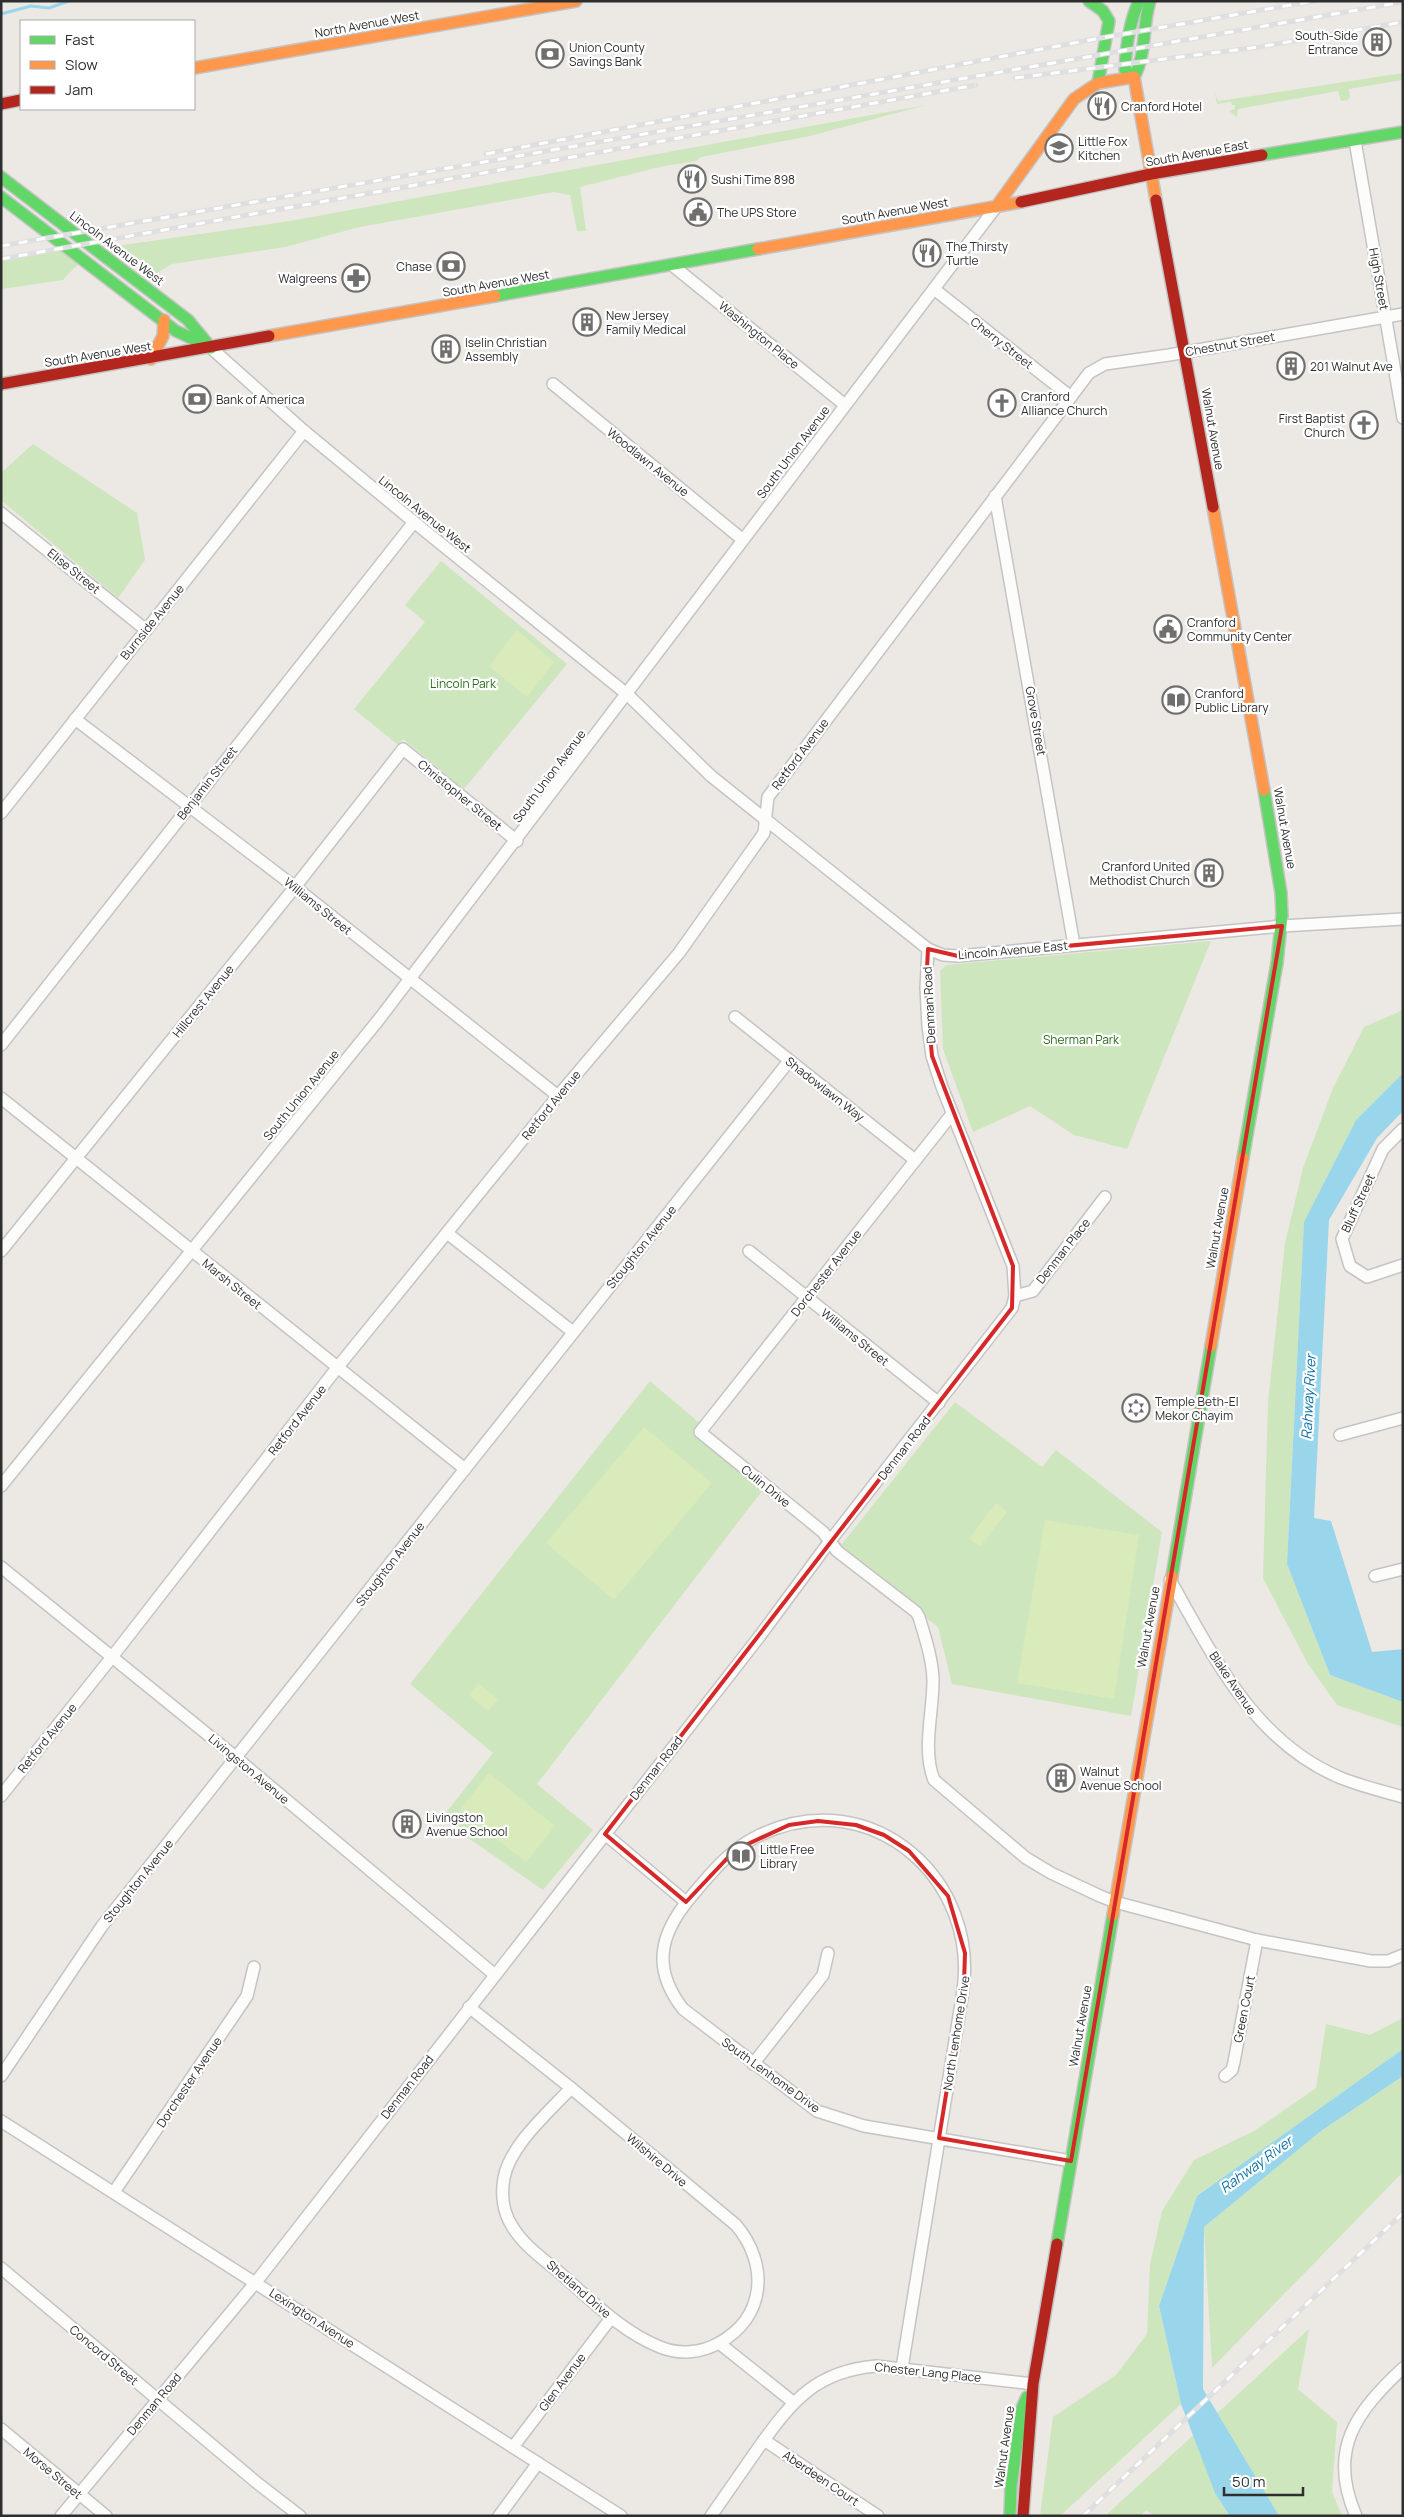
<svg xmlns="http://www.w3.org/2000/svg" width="1404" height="2517" font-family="Manrope,sans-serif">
<rect width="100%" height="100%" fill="#ece8e4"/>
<g fill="#cee6be">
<path d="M1403 73V80L1349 89 1350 97 1348 100 1341 101 1338 91 1238 109 1237 117 1229 111 1235 109V105H1232L1231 102 1217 104 1215 93 1218 101 1233 99Z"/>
<path d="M926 105 810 136 701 157 696 161 664 166 580 187 586 231H577L570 195 554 192 360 227 285 247 172 264 152 276 116 246 290 221Z"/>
<path d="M70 247 82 260 63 280 1 289V259Z"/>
<path d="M33 444 137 513 145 560 118 598 1 500V473Z"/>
<path d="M441 561 567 664 464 789 403 739 398 745 354 709 425 622 405 605Z"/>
<path d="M1211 941 1127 1149 1074 1135 1030 1106 973 1132 943 1049 940 971 946 965Z"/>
<path d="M1403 1010V1073L1356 1120 1304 1223 1287 1564 1330 1675 1403 1702V1727L1337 1705 1308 1664 1263 1578 1268 1402 1285 1243 1303 1168 1333 1088 1364 1027Z"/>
<path d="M650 1381 842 1544 955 1402 1042 1467 1056 1450 1162 1532 1131 1716 952 1684 938 1627 762 1491 537 1784 593 1830 543 1890 441 1819 493 1753 410 1684Z"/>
<path d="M1403 2018V2049L1197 2196 1159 2306 1181 2404 1060 2516H1040L1053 2417 1116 2375 1147 2334 1150 2264 1162 2211 1194 2160 1254 2131 1316 2088 1326 2024 1370 2035Z"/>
<path d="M1403 2076V2172L1212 2368 1204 2227 1321 2131Z"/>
<path d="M1309 2329 1298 2389 1337 2422 1332 2492 1342 2516H1155L1146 2510 1140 2516H1105Z"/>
</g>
<g fill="#d9eabb">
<path d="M517 630 554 662 527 697 489 666Z"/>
<path d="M644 1427 712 1483 614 1600 546 1543Z"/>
<path d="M996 1503 1007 1512 980 1547 969 1538Z"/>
<path d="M1045 1520 1139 1535 1114 1699 1017 1683Z"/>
<path d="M478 1683 498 1699 488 1711 469 1695Z"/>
<path d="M489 1773 555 1826 526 1862 460 1810Z"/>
</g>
<g fill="#99d6ec">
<path d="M1403 1073V1111L1377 1138 1329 1220 1314 1518 1331 1521 1372 1652 1403 1649V1702L1330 1675 1287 1564 1304 1222 1356 1120Z"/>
<path d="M1403 2049V2076L1321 2131 1204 2227 1203 2389 1279 2516H1230L1215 2493 1181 2404 1159 2306 1197 2196Z"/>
</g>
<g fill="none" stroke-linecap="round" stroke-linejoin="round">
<path stroke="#99d6ec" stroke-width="3" d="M1 14 31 6 49 8 69 1"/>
<g stroke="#c5c4c5" stroke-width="14">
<g id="street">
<path d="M1355 141 1403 418"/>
<path d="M672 265 845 405"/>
<path d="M934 289 1071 397"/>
<path d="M211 348 304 431 414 522 628 695 711 776 928 949 943 955 958 956 1282 926 1403 919"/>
<path d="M553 384 743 540"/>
<path d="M995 496 1074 945"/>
<path d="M1 513 146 630"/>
<path d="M75 719 295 887 558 1096"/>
<path d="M1 813 304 431"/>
<path d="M735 1017 915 1160"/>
<path d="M1 1045 414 522"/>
<path d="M1 1098 465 1469"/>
<path d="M952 1114 700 1432 823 1532 837 1551 916 1612 919 1617C925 1637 933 1661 933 1681 933 1713 922 1750 934 1780L1026 1858 1051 1873 1100 1896 1115 1902 1257 1940 1371 1961H1388L1403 1955"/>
<path d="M1403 1129 1383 1149 1342 1239 1350 1266 1367 1277 1403 1265"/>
<path d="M447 1233 573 1332"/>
<path d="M1 1251 295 887 403 749 517 841"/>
<path d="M749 1251 939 1403"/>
<path d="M1015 1296 1033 1291 1105 1197"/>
<path d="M1340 1435 1403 1418"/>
<path d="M1 1486 380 1018 996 207"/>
<path d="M1 1567 228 1751 495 1975"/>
<path d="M1375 1576 1403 1569"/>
<path d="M1170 1580C1214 1657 1254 1742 1341 1778 1361 1786 1382 1791 1403 1797"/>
<path d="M1 1796 112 1657 337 1368 558 1096 679 953 764 833 768 797 1089 373 1105 364 1169 355 1403 314"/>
<path d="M605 1834 686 1902"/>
<path d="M469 2007 571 2088 736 2225C769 2264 766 2317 719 2343"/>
<path d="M753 2064 823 1975 828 1953"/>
<path d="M1 2076 102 1926 789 1061"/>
<path d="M1225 2076 1232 2070 1234 2062 1257 1940"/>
<path d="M571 2088C549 2112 510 2145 504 2178 501 2194 503 2212 512 2226 523 2245 543 2259 560 2273 591 2300 622 2332 660 2347 679 2355 701 2353 719 2343L793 2402"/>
<path d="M1 2121 621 2516"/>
<path d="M114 2192 247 1996 254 1967"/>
<path d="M1 2268 256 2482 300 2516"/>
<path d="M902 2368 962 1997C983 1880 871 1782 760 1835 730 1849 711 1873 690 1898 659 1935 652 1969 683 2009L817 2111 864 2126 1071 2161"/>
<path d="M1 2429 106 2516"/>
<path d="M764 2440 878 2516"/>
<path d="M513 2447 611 2318"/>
<path d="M61 2516 256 2282 759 1637 830 1541 1012 1308 1015 1296 1013 1266 942 1087 932 1056 928 1026 926 988 928 949"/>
<path d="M499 2516 538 2463"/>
<path d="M711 2516C727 2493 743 2470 759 2447 792 2401 816 2371 876 2366L1033 2384"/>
<path d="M1356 2516C1327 2450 1356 2412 1403 2368"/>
</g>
</g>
<g stroke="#c5c4c5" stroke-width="14">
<g id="fast">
<path d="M1089 1 1103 11 1109 21 1098 83"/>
<path d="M1134 77 1125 70C1126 46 1129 23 1139 1"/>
<path d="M1134 77C1147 53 1142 26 1150 1"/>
<path d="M1262 155 1403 132"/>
<path d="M1 177 188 320 211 348"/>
<path d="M1 197 176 331 206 345"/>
<path d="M495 296 758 249"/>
<path d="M1243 1158 1277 963 1282 915 1281 893 1264 790"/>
<path d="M1172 1576 1211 1346"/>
<path d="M1057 2244 1113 1915"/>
<path d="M1010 2516 1011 2487 1022 2408 1027 2397"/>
</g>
</g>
<g stroke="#c5c4c5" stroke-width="14">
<g id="slow">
<path d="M194 68 576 1"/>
<path d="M1134 77 1156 200"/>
<path d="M996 207 1074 99 1098 83 1134 77"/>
<path d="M758 249 1021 202"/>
<path d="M269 336 495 296"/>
<path d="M151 359 163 336 164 320"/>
<path d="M1213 507 1264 790"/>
<path d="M1211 1346 1243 1158"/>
<path d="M1113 1915 1172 1576"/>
</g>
</g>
<g stroke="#c5c4c5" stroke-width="14">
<g id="jam">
<path d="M1 104 21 100"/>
<path d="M1156 200 1213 507"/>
<path d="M1021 202 1151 174 1262 155"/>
<path d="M1 384 269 336"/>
<path d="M1023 2516 1033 2384 1057 2244"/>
</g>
</g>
<use href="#street" stroke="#fcfcfb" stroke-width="11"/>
<use href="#fast" stroke="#63d668" stroke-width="11"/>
<use href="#slow" stroke="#ff974d" stroke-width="11"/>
<use href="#jam" stroke="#b3261e" stroke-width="11"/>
<g stroke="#dfdfe1" stroke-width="5">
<g id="rail">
<path d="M1015 78 1259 47 1403 22"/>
<path d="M486 154 1095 39 1314 1"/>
<path d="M1 246 1403 2"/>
<path d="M1 259 976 85"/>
<path d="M1083 2516 1403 2213"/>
</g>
</g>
<use href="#rail" stroke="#fff" stroke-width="3" stroke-dasharray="9" stroke-linecap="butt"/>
</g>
<path fill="none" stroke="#d62828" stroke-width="4" stroke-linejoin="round" d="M1282 926 1071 2161 939 2138 964 1983 965 1953 948 1896 909 1851 884 1835 856 1825 818 1821 789 1825 735 1850 686 1902 605 1834 1012 1308 1013 1266 932 1056 926 988 928 949 958 956Z"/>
<defs>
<g id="building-ring" transform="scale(1.4375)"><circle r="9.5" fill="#fff" stroke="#706f6e" stroke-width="1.5"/><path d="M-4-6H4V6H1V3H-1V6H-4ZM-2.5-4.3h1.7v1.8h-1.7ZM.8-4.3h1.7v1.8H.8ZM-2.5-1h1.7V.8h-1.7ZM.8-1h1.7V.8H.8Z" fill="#706f6e"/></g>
<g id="bank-ring" transform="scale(1.4375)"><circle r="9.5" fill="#fff" stroke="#706f6e" stroke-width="1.5"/><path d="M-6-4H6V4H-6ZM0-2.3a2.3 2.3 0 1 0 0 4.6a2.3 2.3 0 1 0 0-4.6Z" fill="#706f6e"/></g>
<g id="restaurant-ring" transform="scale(1.4375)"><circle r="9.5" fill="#fff" stroke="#706f6e" stroke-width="1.5"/><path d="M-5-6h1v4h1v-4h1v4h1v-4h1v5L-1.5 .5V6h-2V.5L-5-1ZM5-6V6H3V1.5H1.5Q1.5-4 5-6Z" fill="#706f6e"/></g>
<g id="school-ring" transform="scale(1.4375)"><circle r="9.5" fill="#fff" stroke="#706f6e" stroke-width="1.5"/><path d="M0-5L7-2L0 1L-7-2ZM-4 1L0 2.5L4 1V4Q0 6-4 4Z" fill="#706f6e"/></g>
<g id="civic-ring" transform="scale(1.4375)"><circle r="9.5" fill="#fff" stroke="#706f6e" stroke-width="1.5"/><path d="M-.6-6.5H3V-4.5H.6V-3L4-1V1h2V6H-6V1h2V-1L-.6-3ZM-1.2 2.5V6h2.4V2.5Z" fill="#706f6e"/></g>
<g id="pharmacy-ring" transform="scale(1.4375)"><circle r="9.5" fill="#fff" stroke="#706f6e" stroke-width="1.5"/><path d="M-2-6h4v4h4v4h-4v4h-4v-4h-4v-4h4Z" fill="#706f6e"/></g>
<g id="church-ring" transform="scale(1.4375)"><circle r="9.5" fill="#fff" stroke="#706f6e" stroke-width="1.5"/><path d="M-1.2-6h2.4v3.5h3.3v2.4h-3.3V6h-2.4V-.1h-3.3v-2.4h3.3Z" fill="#706f6e"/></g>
<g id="library-ring" transform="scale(1.4375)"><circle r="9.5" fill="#fff" stroke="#706f6e" stroke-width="1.5"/><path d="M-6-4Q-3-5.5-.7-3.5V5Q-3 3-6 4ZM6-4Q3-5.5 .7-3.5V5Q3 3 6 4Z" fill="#706f6e"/></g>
<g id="synagogue-ring" transform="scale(1.4375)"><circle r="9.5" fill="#fff" stroke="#706f6e" stroke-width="1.5"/><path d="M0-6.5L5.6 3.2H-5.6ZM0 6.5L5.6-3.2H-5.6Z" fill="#706f6e"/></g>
</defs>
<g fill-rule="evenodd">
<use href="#building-ring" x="1377" y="42"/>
<use href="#bank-ring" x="550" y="54"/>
<use href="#restaurant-ring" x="1102" y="106"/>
<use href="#school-ring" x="1059" y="148"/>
<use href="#restaurant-ring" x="692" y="179"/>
<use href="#civic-ring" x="698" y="212"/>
<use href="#restaurant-ring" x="927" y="253"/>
<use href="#bank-ring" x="451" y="266"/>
<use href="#pharmacy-ring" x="356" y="278"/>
<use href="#building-ring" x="587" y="322"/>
<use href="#building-ring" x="446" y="349"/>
<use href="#building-ring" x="1291" y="366"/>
<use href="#bank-ring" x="197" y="399"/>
<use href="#church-ring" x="1002" y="403"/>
<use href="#church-ring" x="1364" y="425"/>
<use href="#civic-ring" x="1168" y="629"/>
<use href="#library-ring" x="1176" y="700"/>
<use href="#building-ring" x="1209" y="873"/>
<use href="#synagogue-ring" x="1136" y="1408"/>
<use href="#building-ring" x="1061" y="1778"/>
<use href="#building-ring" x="407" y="1824"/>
<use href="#library-ring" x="741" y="1856"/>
</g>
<g text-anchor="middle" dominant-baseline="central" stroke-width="4.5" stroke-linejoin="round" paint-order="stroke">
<g font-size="12" fill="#2e2e2e" stroke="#fff">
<text transform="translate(367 24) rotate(-10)">North Avenue West</text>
<text transform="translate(1197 153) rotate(-10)">South Avenue East</text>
<text transform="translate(895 211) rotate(-10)">South Avenue West</text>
<text transform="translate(117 248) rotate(37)">Lincoln Avenue West</text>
<text transform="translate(1379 279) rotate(80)">High Street</text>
<text transform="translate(496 283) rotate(-10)">South Avenue West</text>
<text transform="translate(759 335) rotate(39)">Washington Place</text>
<text transform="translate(1002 343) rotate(38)">Cherry Street</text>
<text transform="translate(1230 344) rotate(-10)">Chestnut Street</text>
<text transform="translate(98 354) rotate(-9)">South Avenue West</text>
<text transform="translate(1213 429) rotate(80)">Walnut Avenue</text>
<text transform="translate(793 452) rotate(-53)">South Union Avenue</text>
<text transform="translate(648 462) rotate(39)">Woodlawn Avenue</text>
<text transform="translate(425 514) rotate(39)">Lincoln Avenue West</text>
<text transform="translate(74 571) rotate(39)">Elise Street</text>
<text transform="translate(152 622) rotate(-51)">Burnside Avenue</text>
<text transform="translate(1036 721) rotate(80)">Grove Street</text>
<text transform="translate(800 754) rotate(-53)">Retford Avenue</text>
<text transform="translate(549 776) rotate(-53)">South Union Avenue</text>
<text transform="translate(207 783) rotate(-52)">Benjamin Street</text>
<text transform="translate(460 795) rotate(39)">Christopher Street</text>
<text transform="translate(1285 828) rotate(80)">Walnut Avenue</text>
<text transform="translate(318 906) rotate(39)">Williams Street</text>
<text transform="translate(1013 950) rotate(-5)">Lincoln Avenue East</text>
<text transform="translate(203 1001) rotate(-51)">Hillcrest Avenue</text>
<text transform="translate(929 1005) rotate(-93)">Denman Road</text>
<text transform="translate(825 1089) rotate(38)">Shadowlawn Way</text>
<text transform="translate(301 1095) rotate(-51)">South Union Avenue</text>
<text transform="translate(551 1105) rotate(-51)">Retford Avenue</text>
<text transform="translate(1358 1203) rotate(-65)">Bluff Street</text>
<text transform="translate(1217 1228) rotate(-80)">Walnut Avenue</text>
<text transform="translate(641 1247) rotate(-51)">Stoughton Avenue</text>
<text transform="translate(1063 1251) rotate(-52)">Denman Place</text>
<text transform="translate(826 1273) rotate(-52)">Dorchester Avenue</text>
<text transform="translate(232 1284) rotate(39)">Marsh Street</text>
<text transform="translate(855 1337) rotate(39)">Williams Street</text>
<text transform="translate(297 1420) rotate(-52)">Retford Avenue</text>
<text transform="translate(904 1448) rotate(-52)">Denman Road</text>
<text transform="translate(766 1486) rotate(39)">Culin Drive</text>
<text transform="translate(390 1564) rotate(-52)">Stoughton Avenue</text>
<text transform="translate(1148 1627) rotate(-80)">Walnut Avenue</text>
<text transform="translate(1233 1683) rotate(56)">Blake Avenue</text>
<text transform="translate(47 1738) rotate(-51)">Retford Avenue</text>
<text transform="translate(656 1768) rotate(-52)">Denman Road</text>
<text transform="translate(249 1769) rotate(40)">Livingston Avenue</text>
<text transform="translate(138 1881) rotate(-51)">Stoughton Avenue</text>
<text transform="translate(1244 2009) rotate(-79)">Green Court</text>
<text transform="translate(1080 2026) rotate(-80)">Walnut Avenue</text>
<text transform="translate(956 2033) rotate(-81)">North Lenhome Drive</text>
<text transform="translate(771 2075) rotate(36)">South Lenhome Drive</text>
<text transform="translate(189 2082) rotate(-56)">Dorchester Avenue</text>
<text transform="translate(407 2087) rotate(-52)">Denman Road</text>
<text transform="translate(657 2160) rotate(40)">Wilshire Drive</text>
<text transform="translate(579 2289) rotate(41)">Shetland Drive</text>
<text transform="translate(312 2318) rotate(33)">Lexington Avenue</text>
<text transform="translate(104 2355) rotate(40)">Concord Street</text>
<text transform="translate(928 2372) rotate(6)">Chester Lang Place</text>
<text transform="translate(562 2382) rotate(-53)">Glen Avenue</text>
<text transform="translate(154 2404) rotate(-50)">Denman Road</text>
<text transform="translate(1004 2447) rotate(-82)">Walnut Avenue</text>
<text transform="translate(53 2473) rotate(40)">Morse Street</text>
<text transform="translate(821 2478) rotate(34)">Aberdeen Court</text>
</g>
<g font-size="12" fill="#2e2e2e" stroke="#fff" text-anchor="start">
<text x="1358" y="35" text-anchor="end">South-Side<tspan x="1358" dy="14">Entrance</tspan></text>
<text x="569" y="47">Union County<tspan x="569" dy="14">Savings Bank</tspan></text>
<text x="1121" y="106">Cranford Hotel</text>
<text x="1078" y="141">Little Fox<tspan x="1078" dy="14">Kitchen</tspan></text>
<text x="711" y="179">Sushi Time 898</text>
<text x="717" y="212">The UPS Store</text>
<text x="946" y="246">The Thirsty<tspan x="946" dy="14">Turtle</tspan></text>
<text x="432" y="266" text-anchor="end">Chase</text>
<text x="337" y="278" text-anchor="end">Walgreens</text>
<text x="606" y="315">New Jersey<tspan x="606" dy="14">Family Medical</tspan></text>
<text x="465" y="342">Iselin Christian<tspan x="465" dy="14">Assembly</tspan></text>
<text x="1310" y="366">201 Walnut Ave</text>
<text x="1021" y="396">Cranford<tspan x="1021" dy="14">Alliance Church</tspan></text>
<text x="216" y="399">Bank of America</text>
<text x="1345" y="418" text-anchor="end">First Baptist<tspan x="1345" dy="14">Church</tspan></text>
<text x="1187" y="622">Cranford<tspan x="1187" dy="14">Community Center</tspan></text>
<text x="1195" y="693">Cranford<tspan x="1195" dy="14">Public Library</tspan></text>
<text x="1190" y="866" text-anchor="end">Cranford United<tspan x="1190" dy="14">Methodist Church</tspan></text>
<text x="1155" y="1401">Temple Beth-El<tspan x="1155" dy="14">Mekor Chayim</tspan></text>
<text x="1080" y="1771">Walnut<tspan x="1080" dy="14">Avenue School</tspan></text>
<text x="426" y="1817">Livingston<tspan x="426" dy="14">Avenue School</tspan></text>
<text x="760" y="1849">Little Free<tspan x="760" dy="14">Library</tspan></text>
</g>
<g font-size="12" fill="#2c6e1b" stroke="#fff">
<text x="463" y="683">Lincoln Park</text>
<text x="1081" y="1039">Sherman Park</text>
</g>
<g font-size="14" font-style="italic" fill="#0d6fa3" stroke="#fff">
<text transform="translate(1308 1397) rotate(-87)">Rahway River</text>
<text transform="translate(1256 2164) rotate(-36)">Rahway River</text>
</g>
</g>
<rect width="1404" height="2517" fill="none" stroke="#2e2e2e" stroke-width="5"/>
<rect x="20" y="20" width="175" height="90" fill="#ffffff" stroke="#ababab"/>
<rect x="30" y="36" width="25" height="8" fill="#63d668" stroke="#ababab"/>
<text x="65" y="45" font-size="15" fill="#2e2e2e">Fast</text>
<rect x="30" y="61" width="25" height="8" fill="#ff974d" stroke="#ababab"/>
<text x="65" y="70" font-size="15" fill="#2e2e2e">Slow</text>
<rect x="30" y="86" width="25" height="8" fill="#b3261e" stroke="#ababab"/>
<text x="65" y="95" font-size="15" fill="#2e2e2e">Jam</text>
<path d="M1224 2487v8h79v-8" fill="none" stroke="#2e2e2e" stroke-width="2.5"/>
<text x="1232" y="2487" font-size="15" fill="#2e2e2e" stroke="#ffffff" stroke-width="4" paint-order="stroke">50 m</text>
</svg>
